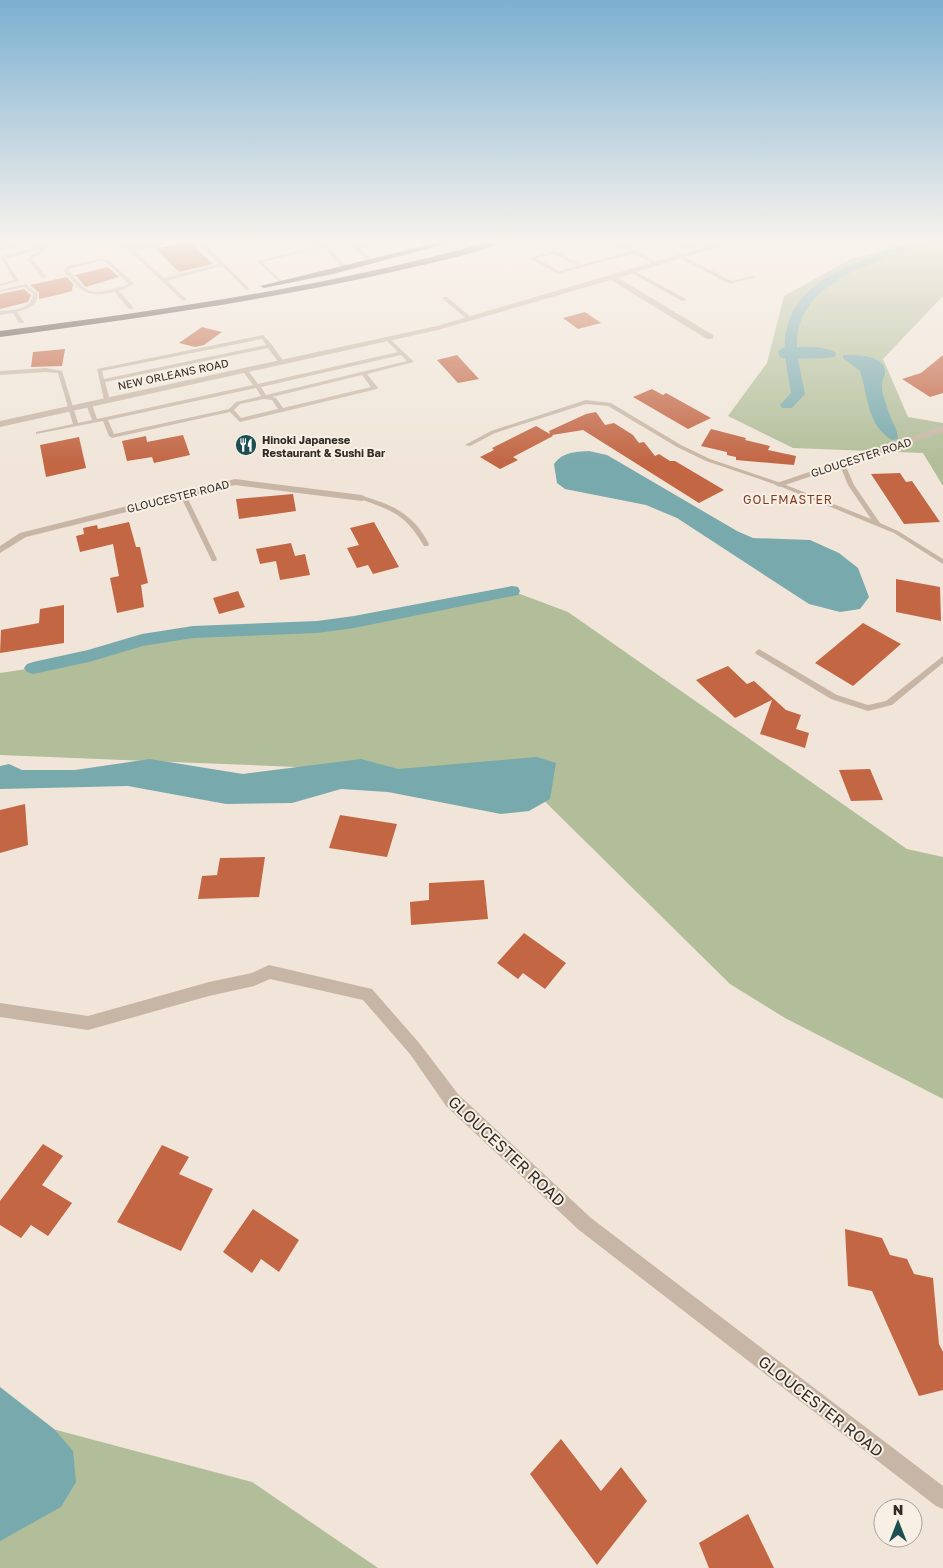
<svg xmlns="http://www.w3.org/2000/svg" width="943" height="1568" font-family="'Golos Text',sans-serif">
<rect width="100%" height="100%" fill="#f0e5d8"/>
<g fill="#b1be99">
<path d="M908 243H943V296L883 359 908 417 943 423V486L923 453 793 448 728 416 767 363 784 296 851 259Z"/>
<path d="M512 591 568 612 907 849 943 857V1099L785 1018 730 984 519 776 0 755V673L33 668 89 656 142 640 193 632 317 627 354 622Z"/>
<path d="M0 1415 252 1482 378 1568H0Z"/>
</g>
<g fill="#78a9ac">
<path d="M782 348C797 348 823 344 836 353L835 357 829 358 786 359 780 357 778 352Z"/>
<path d="M843 355C856 355 880 354 885 369 886 375 882 379 882 384 881 391 885 400 887 407 889 417 898 429 898 439L892 440C867 425 868 396 860 371L843 358Z"/>
<path d="M589 451 607 455 737 531 753 538 810 540 839 553 858 568 869 597 860 609 840 612 809 604 677 518 646 505 565 489 557 483 554 464C563 452 574 452 589 451Z"/>
<path d="M537 757 556 763 550 799 529 811 501 814 388 792 341 789 292 803 226 804 128 786 0 789V766L9 764 22 770H75L150 759 243 774 361 759 398 769Z"/>
<path d="M0 1387 54 1429 73 1451 76 1482 61 1507 0 1541Z"/>
</g>
<g fill="none" stroke-linecap="round" stroke-linejoin="round">
<g fill="#78a9ac" fill-rule="evenodd">
<path d="M912 243H927C918 252 897 254 884 259 847 272 799 294 797 341 796 358 802 376 805 394L792 408H782L780 405 791 393C789 376 783 357 785 340 790 278 863 259 912 243Z"/>
<path d="M512 586 518 587 520 591 518 595 354 628 317 633 193 638 143 646 89 662 33 674 27 672 24 668 27 664 33 662 88 650 142 634 193 626 317 621 354 616Z"/>
</g>
</g>
<g fill="#c26644">
<path d="M182 243H190L213 264 179 272 156 249Z"/>
<path d="M108 267 119 277 86 287 75 275Z"/>
<path d="M67 277 73 284 72 291 53 296 39 299V293L30 285Z"/>
<path d="M24 289 31 295 28 302 0 309V294Z"/>
<path d="M585 312 601 323 578 329 563 318Z"/>
<path d="M202 327 222 332 204 345 195 347 179 343Z"/>
<path d="M65 349 62 366 31 367 33 352Z"/>
<path d="M457 355 479 379 458 383 437 360Z"/>
<path d="M943 355V393L930 397 902 379 921 373Z"/>
<path d="M652 389 663 395 666 393 711 418 688 429 633 397Z"/>
<path d="M596 412 605 425 614 423 633 435 639 443 644 442 655 456 659 454 670 461H675L724 490 699 503 583 430 552 435 553 436 513 457 518 460 500 469 480 457 494 450 492 448 536 426 550 434 549 431 586 414Z"/>
<path d="M711 429 746 438 745 440 770 446 768 450 796 456 794 465 736 460V457L727 455V452L701 446Z"/>
<path d="M183 435 190 455 154 463 152 457 127 461 122 441 146 436 147 442Z"/>
<path d="M79 437 86 468 46 477 40 445Z"/>
<path d="M900 473 906 482 912 481 940 522 904 524 871 474Z"/>
<path d="M293 494 296 511 239 519 236 499Z"/>
<path d="M129 522 136 547H140L148 583 141 585 144 607 117 613 110 578 119 576 113 544 80 552 76 536 84 534 83 528 97 525 98 529Z"/>
<path d="M374 522 399 567 373 574 368 565 357 568 347 548 359 545 350 528Z"/>
<path d="M291 543 295 556 305 554 310 575 280 580 276 561 260 564 256 549Z"/>
<path d="M896 579 940 587 941 621 896 612Z"/>
<path d="M238 591 245 607 219 614 213 598Z"/>
<path d="M64 605V643L0 653 1 630 39 623 40 609Z"/>
<path d="M863 623 901 644 853 686 815 663Z"/>
<path d="M728 666 747 684 754 681 786 710 801 715 796 729 809 733 805 748 760 734 772 700 735 718 696 680Z"/>
<path d="M870 769 883 800 851 801 839 770Z"/>
<path d="M25 804 28 845 0 853V810Z"/>
<path d="M340 815 397 824 387 857 329 848Z"/>
<path d="M265 857 259 897 198 899 202 876 217 875 220 858Z"/>
<path d="M484 880 488 919 411 925 410 902 429 900V883Z"/>
<path d="M524 933 566 963 545 989 523 973 518 979 497 963Z"/>
<path d="M43 1144 63 1156 42 1185 72 1203 48 1236 31 1225 21 1238 0 1225V1201Z"/>
<path d="M162 1145 189 1157 179 1174 213 1189 181 1251 117 1222Z"/>
<path d="M253 1209 299 1240 279 1272 261 1259 252 1273 223 1252Z"/>
<path d="M845 1229 882 1238 890 1255 907 1259 914 1274 933 1278 939 1344 943 1352V1390L919 1396 872 1291 848 1286Z"/>
<path d="M561 1439 601 1491 621 1467 647 1501 597 1565 530 1474Z"/>
<path d="M748 1514 774 1568H709L699 1543Z"/>
</g>
<g fill="none" stroke-linecap="round" stroke-linejoin="round">
<g fill="#c7b6a5" fill-rule="evenodd">
<path d="M52 243H59L45 248 46 250 32 259 46 276V278H42L27 259 41 249 5 259 19 281 0 286V284L14 280 0 257Z"/>
<path d="M121 243H126L133 249 160 243H168L135 252 164 278 219 264 198 243H203L250 289 246 290 222 266 167 281 187 300 183 301Z"/>
<path d="M347 243H352L357 247 367 243H373L359 249 376 262 372 263Z"/>
<path d="M678 243H684L700 252 696 253Z"/>
<path d="M326 244 347 268V270H343L325 247 262 262 283 282V283L281 284 257 261Z"/>
<path d="M620 244H624L660 264 656 265 634 253 558 274 530 258 555 251 581 265 631 251 620 246ZM554 254 577 266 559 271 536 258Z"/>
<path d="M679 256H683L732 281 753 276 755 277 730 284 679 258Z"/>
<path d="M100 259 109 260 134 284 119 291 133 307V309H129L115 292C87 299 81 291 64 271L67 266ZM100 261 106 262 129 284C124 287 119 287 113 289 87 296 86 290 69 271L71 268Z"/>
<path d="M634 271 686 299V300L682 301 632 273V272Z"/>
<path d="M26 284 38 294C37 306 28 309 17 312L24 322 23 323H19L13 313 0 315V311C13 310 31 310 33 294L25 287 0 292V290Z"/>
<path d="M443 297H447L472 318V320H468L443 299Z"/>
<path d="M263 335 272 345 284 362 283 363H279L268 348 105 382 110 400 107 402 104 400 97 369ZM262 339 266 345 104 379 102 371Z"/>
<path d="M388 337 414 362 367 374 378 388 377 389 240 422 230 412 112 438 109 436 103 421 36 434V432L73 424 58 373 46 372 0 375V371L46 368 62 371 78 423 92 420 86 404 89 402 92 404 97 419 253 385 242 370 245 368 247 369 258 384 398 352 385 339ZM401 355 407 361 266 395 261 387ZM362 375 371 387 283 408 276 398 272 397ZM256 388 261 396 236 402 229 409 114 434 108 420ZM264 399 272 400 278 409 241 418 234 410 240 404Z"/>
<path d="M586 400 611 403 681 445 710 459 781 483 871 519 848 485 839 463 844 462 854 485 880 523 898 531 943 559V564L894 533 777 485 706 461 677 447 608 406 586 404 495 433 470 446 465 445 491 431Z"/>
<path d="M183 493 186 495 217 559 216 561H212L211 559 180 495Z"/>
<path d="M362 496C394 505 413 514 429 544L428 546H424C405 514 393 511 360 499L359 498Z"/>
<path d="M759 649 837 695 868 705 886 701 943 656V663L892 705 868 711 831 699 756 654 755 652Z"/>
</g>
<g fill="#c7b6a5" fill-rule="evenodd">
<path d="M15 243H25L0 251V247Z"/>
<path d="M719 243H729L618 278 713 335V339H707L611 280 438 330 0 427V421L437 326Z"/>
<path d="M943 426V432L782 486 779 487 774 484Z"/>
<path d="M235 479 362 495 367 498 362 501 235 485 26 537 0 553V546L20 533Z"/>
<path d="M269 965 372 989 420 1044 458 1094 591 1218 943 1486V1509L936 1506 579 1230 446 1106 410 1054 363 1000 270 979 254 986 209 996 88 1030 0 1017V1003L88 1016 209 982 252 973Z"/>
</g>
<g fill="#54453d" fill-rule="evenodd">
<path d="M436 243H449L333 274 264 288 260 286Z"/>
<path d="M485 243H498C486 251 432 263 414 267 278 299 139 318 0 337V331C164 310 326 287 485 243Z"/>
</g>
</g>
<linearGradient id="sky" x2="0" y2="1"><stop stop-color="#7bb0d0"/><stop offset="0.52" stop-color="#f8f3ed"/><stop offset="1" stop-color="#f8f3ed" stop-opacity="0"/></linearGradient>
<rect width="943" height="463" fill="url(#sky)"/>
<defs>
<g id="restaurant-disc" transform="scale(1.125)"><circle r="9.5" fill="#1d4e53" stroke="#f8f0e4"/><path d="M-5-6h1v4h1v-4h1v4h1v-4h1v5L-1.5 .5V6h-2V.5L-5-1ZM5-6V6H3V1.5H1.5Q1.5-4 5-6Z" fill="#fff"/></g>
</defs>
<g fill-rule="evenodd">
<use href="#restaurant-disc" x="246" y="445"/>
</g>
<g text-anchor="middle" dominant-baseline="central" stroke-width="4" stroke-linejoin="round" paint-order="stroke">
<g font-size="11" fill="#332b26" stroke="#f8f0e4">
<text transform="translate(173 374) rotate(-12)">NEW ORLEANS ROAD</text>
<text transform="translate(861 457) rotate(-18)">GLOUCESTER ROAD</text>
<text transform="translate(178 496) rotate(-14)">GLOUCESTER ROAD</text>
</g>
<g font-size="11" font-weight="bold" fill="#332b26" stroke="#f8f0e4" text-anchor="start">
<text x="262" y="439">Hinoki Japanese<tspan x="262" dy="13">Restaurant &amp; Sushi Bar</tspan></text>
</g>
<g font-size="12" letter-spacing="1" fill="#803b22" stroke="#f8f0e4">
<text x="788" y="499">GOLFMASTER</text>
</g>
<g font-size="16" fill="#332b26" stroke="#f8f0e4">
<text transform="translate(507 1151) rotate(43)">GLOUCESTER ROAD</text>
<text transform="translate(821 1406) rotate(38)">GLOUCESTER ROAD</text>
</g>
</g>
<g transform="translate(898 1523)"><circle r="24" fill="#f8f0e4" stroke="#a9a198"/>
<path d="M0-4L9 19L0 12L-9 19Z" fill="#1d4e53"/>
<text y="-8" font-size="14" font-weight="bold" text-anchor="middle" fill="#332b26">N</text>
</g>
</svg>
